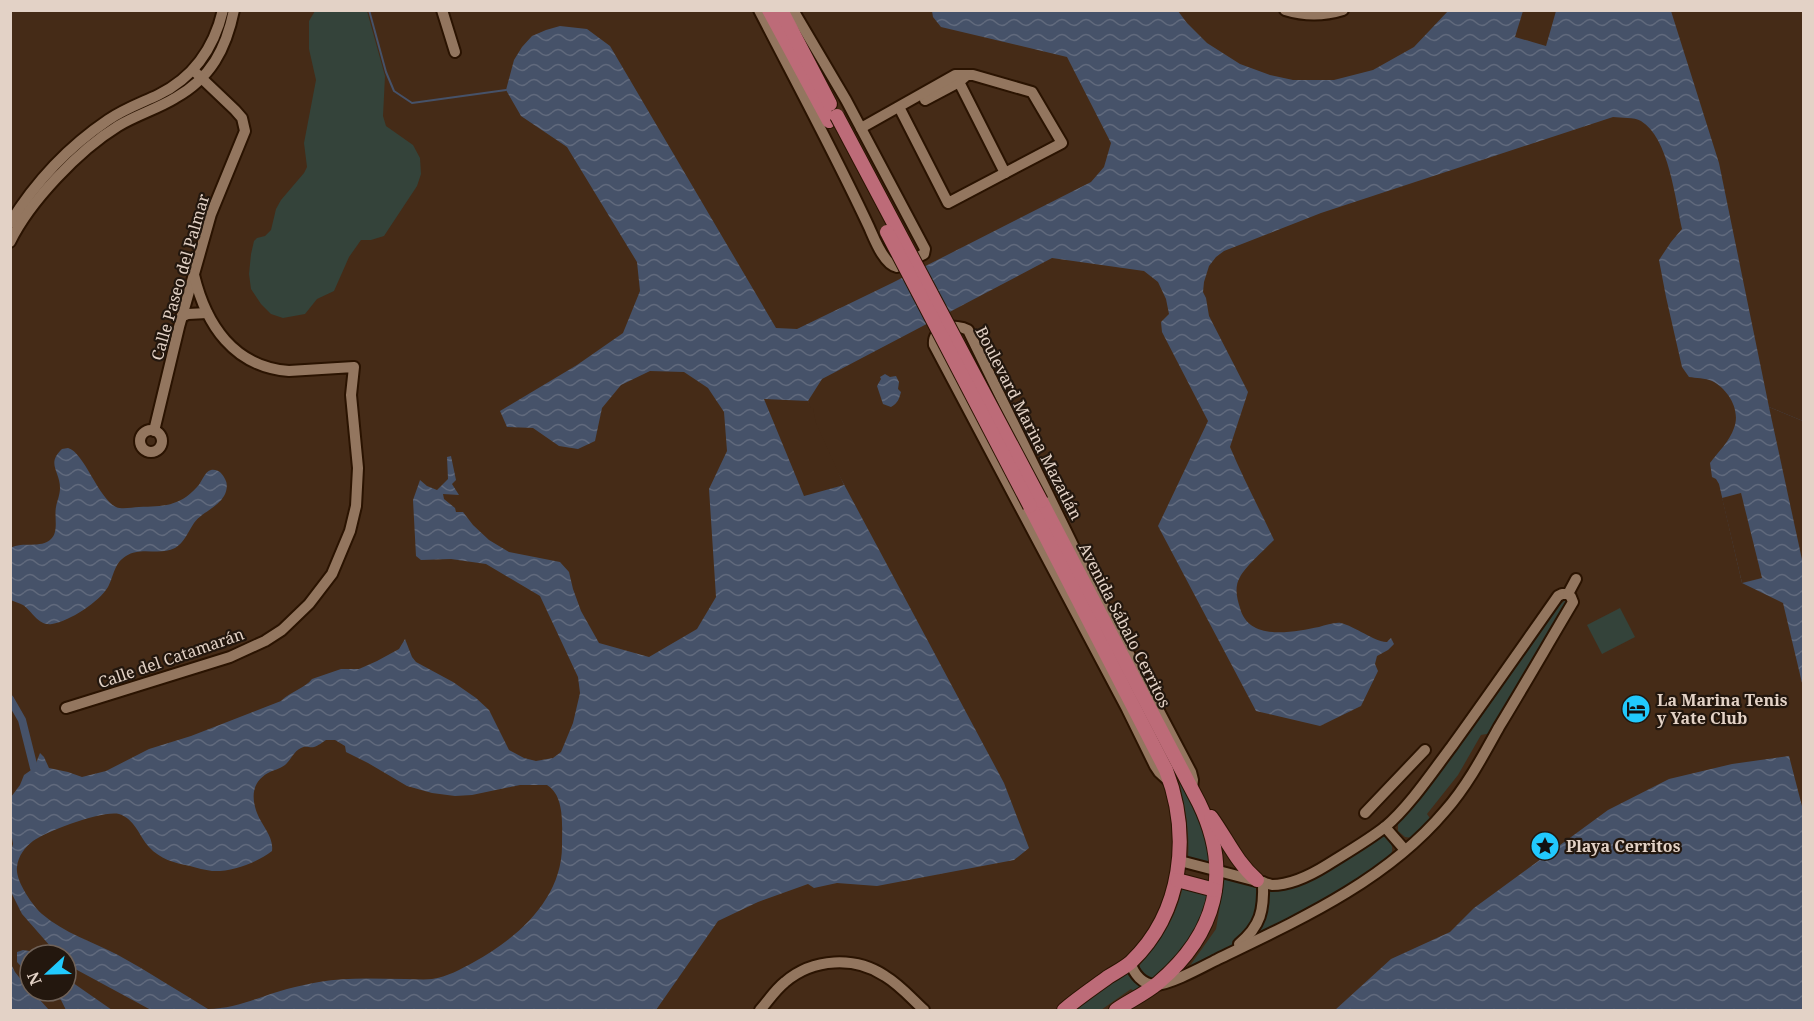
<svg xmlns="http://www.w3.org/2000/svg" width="1814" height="1021" font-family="'Noto Serif',serif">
<defs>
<pattern id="water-waves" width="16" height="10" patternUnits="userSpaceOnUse" patternTransform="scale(1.5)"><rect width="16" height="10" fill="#465269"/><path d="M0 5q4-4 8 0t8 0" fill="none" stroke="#616a7d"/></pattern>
</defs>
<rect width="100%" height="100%" fill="#452b17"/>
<g fill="#34433a">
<path d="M315 11H367L385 76 383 116 386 126 413 145 420 158 421 174 417 186 384 236 371 240H361L349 257 334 291 317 299 305 314 283 318 271 314 261 304 251 289 249 274 251 254 254 241 257 238 265 236 271 230 276 209 281 200 304 173 307 167 304 143 316 80 309 49V21Z"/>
<path d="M1566 599 1569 601 1492 733 1481 735 1458 775 1427 814 1432 821 1412 838 1405 837 1398 831V820L1549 616Z"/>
<path d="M1620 608 1635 637 1602 654 1587 625Z"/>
<path d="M1178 777 1195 800 1212 864 1188 860C1190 831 1185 805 1178 777Z"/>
<path d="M1374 835 1384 836C1391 840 1395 848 1390 856 1386 863 1375 868 1368 872 1329 898 1288 918 1247 941L1266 888 1280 891 1309 877Z"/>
<path d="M1225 876 1259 885 1261 888 1252 929 1221 954 1192 969 1189 967 1216 929Z"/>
<path d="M1183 886 1207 893 1203 914 1195 932 1167 970 1150 980 1140 971V965C1161 939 1176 919 1183 886Z"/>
<path d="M1130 969C1132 979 1136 984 1146 987L1135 992 1131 989 1101 1010H1071Z"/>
</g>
<g fill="url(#water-waves)" fill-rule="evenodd">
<path d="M932 11H1178L1187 23 1207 43 1240 64 1270 75 1293 80H1334L1373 70 1414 47 1448 11H1671L1719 163 1769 407 1803 421V687L1783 603 1742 583 1719 484 1716 479 1712 477 1710 463C1717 453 1730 441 1734 428 1741 410 1728 389 1712 381 1705 378 1696 378 1689 377L1682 367 1666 297 1659 260 1671 242 1682 229C1675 199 1669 138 1641 121 1634 117 1622 118 1613 117L1321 213 1224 251 1216 257 1209 266 1204 282 1203 292 1206 298 1209 316 1248 392 1230 447C1243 478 1259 508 1274 540 1265 549 1245 567 1240 577 1234 587 1237 599 1240 608 1249 642 1293 632 1319 627 1326 625 1335 622 1341 623 1354 626 1377 643 1387 642L1391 638 1394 644 1388 650 1377 656 1375 664 1378 671 1361 706 1320 726 1256 711 1158 526 1208 421 1162 332 1161 322 1169 314 1166 299 1158 282 1144 271 1052 258 822 379 808 401 814 424 832 462 1004 783 1029 848 1014 860 877 886 837 883 814 888 808 884 758 902 718 921 656 1010H151L66 964V955H58L22 914 11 892 10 854 13 844 11 832V797L20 785 24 775 34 768 40 753 44 757 49 768 68 772 82 777 106 771 149 749 191 736 281 701C290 692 305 688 312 679L341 669H359L377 661 399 649 405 639 412 657 416 662 453 682 476 698 489 710 509 750 524 758 536 761 553 758 561 752 573 723 580 693 578 677 540 596 486 564 451 559 421 560 416 556 413 500 420 480 427 486 437 490 448 479 447 457 451 456 456 480 452 484 459 495 443 494 444 499 455 508 456 512H463L473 525 489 540 509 552 560 562 569 572 573 589 581 611 599 643 649 657 697 629 716 597 709 489 727 451 724 412 708 388 684 372 650 371 621 385 602 408 595 441 578 449 559 446 533 428 507 427 500 411 577 365 623 333 640 291 637 262 567 147 521 116 506 90 514 60 522 47 532 36 546 30 560 26 587 29 610 46 776 328 797 329 892 283 1091 182 1104 167 1111 143 1067 57 941 27 933 17ZM326 740H335L345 746 346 752 368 763 407 786 432 793 455 796 472 795 520 785H547C565 796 562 825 562 844 563 898 518 938 474 962 461 969 447 977 432 979 424 980 414 979 405 979 376 979 347 977 319 982 308 984 298 986 287 989 261 996 236 1009 208 1009 178 991 149 972 118 955 93 942 64 933 42 914 32 905 15 880 17 867 18 856 25 847 33 841 47 831 103 810 119 814 135 819 139 836 149 847 160 859 174 863 190 866 197 868 205 870 212 871 232 872 256 863 272 851 274 837 262 826 257 813 251 797 252 782 268 773 273 770 280 769 285 765 291 760 293 752 301 748 306 745 309 748 314 747 318 746 323 742 326 740Z"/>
<path d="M885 374 890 377 896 376 899 382 898 389 901 392C899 399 898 403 891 407L883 404 877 386 881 379 880 377Z"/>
<path d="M68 448C84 452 98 498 116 507 123 510 132 507 139 507 163 506 179 507 197 487 202 482 204 472 211 470 218 469 222 473 225 479 228 484 227 491 224 496 217 508 202 512 194 523 188 532 184 543 175 548 159 556 141 546 126 556 114 563 114 576 108 587 99 602 70 621 52 624 38 626 33 612 23 605 20 603 14 602 11 600V548C22 541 41 549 51 539 59 532 54 516 56 507 57 501 60 495 60 488 60 471 46 464 62 449Z"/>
<path d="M1789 756 1803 810V1010H1335L1391 959 1450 932 1474 908 1608 810 1669 779 1732 764Z"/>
<path d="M23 950 29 951 37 955H30V976L17 962V952Z"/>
<path d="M10 962 15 972 30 991H32L49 1010H11Z"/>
<path d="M66 978 112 1010H66L61 1000 52 996 46 997 40 991H66Z"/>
</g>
<g fill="#452b17">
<path d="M1523 11H1556L1546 46 1515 37Z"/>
<path d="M764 399 808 401 811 408H813L816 423 844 485 804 496Z"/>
<path d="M1769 407 1803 421V564Z"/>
<path d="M1741 493 1762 578 1742 583 1722 498Z"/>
</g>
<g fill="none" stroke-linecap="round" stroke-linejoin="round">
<path stroke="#465269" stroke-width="2" d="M369 10 386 72 394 91 412 103 506 90"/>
<path stroke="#465269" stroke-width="8" d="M10 699 22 720 34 768"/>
<g stroke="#2a1301" stroke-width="14">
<g id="minor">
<path d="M442 10 455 52"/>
<path d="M759 10C796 82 835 154 869 227 874 238 884 265 897 267L924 254 925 249 846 100 793 10"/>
<path d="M1285 10C1304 16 1324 16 1343 10"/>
<path d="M957 78 1005 173"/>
<path d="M925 100 959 82 966 76"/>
<path d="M861 128 955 75H973L1032 92 1062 143 948 203 899 107"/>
<path d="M10 223C36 181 68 147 108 120 124 109 141 103 158 95 193 78 214 48 223 10"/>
<path d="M10 242C30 201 79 150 118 126 136 115 157 109 175 98 211 78 226 49 234 10"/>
<path d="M181 317 188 314 207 313"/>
<circle cx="151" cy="441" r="11"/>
<path d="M154 431 179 327 211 214 245 131 242 118 235 110 193 70"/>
<path d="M1568 594 1576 579"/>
<path d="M66 708 230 657 265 641 282 630 309 604 332 574 350 531 356 506 358 468 351 395 354 367 289 371C234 367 206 325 194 275"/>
<path d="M1170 782 1159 772 1155 766 1127 709 934 345C932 327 956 323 968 330L1086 572 1191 772 1193 780 1192 788"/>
<path d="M1365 813 1425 750"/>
<path d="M1385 827 1405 850"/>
<path d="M1180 861 1272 885C1291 885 1311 875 1327 865 1346 853 1367 841 1385 827 1409 807 1433 771 1452 746 1488 696 1523 646 1558 596L1562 594H1568"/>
<path d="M1239 944C1261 926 1264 910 1263 882"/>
<path d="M1130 962C1134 974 1142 984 1155 985 1170 985 1204 966 1218 959 1299 920 1386 881 1445 811 1467 786 1483 756 1499 727 1524 686 1548 644 1573 602L1571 597 1568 594"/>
<path d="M760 1010C768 1001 775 990 785 982 813 958 855 956 885 976 900 985 912 999 924 1010"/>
</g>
</g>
<g stroke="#2a1301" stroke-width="16">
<g id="major">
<path d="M769 10 829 121"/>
<path d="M781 10 830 104"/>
<path d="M1041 501 1199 803C1233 873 1216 934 1158 983 1145 994 1129 1001 1116 1010"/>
<path d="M1030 506 1166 770C1191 835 1183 912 1131 962 1124 968 1116 972 1108 977 1093 988 1078 998 1064 1010"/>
<path d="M1211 817C1227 839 1236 862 1257 880"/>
<path d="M1177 880 1215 890"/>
</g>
</g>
<use href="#minor" stroke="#93765f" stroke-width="10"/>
<use href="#major" stroke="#bd6b78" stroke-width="14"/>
<g stroke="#2a1301" stroke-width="16" stroke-linecap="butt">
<g id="major-bridge">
<path d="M837 116 1041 501"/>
<path d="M887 232 1030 506"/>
</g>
</g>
<use href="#major-bridge" stroke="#bd6b78" stroke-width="14"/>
</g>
<defs>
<g id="hotel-disc" transform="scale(1.5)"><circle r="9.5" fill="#21c9fd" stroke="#23170e"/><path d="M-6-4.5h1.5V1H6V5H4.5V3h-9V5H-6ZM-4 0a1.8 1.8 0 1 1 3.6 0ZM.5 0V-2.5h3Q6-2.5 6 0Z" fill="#111"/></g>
<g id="sight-disc" transform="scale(1.5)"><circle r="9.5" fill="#21c9fd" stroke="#23170e"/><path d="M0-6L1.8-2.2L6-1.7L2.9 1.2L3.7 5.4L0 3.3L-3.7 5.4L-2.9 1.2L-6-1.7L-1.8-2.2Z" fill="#111"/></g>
</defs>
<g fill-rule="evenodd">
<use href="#hotel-disc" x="1636" y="709"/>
<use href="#sight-disc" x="1545" y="846"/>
</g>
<g text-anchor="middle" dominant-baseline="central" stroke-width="4.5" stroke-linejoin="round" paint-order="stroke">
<g font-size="16" fill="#e3d2c6" stroke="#23170e">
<text transform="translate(180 277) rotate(-74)">Calle Paseo del Palmar</text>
<text transform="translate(1029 423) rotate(63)">Boulevard Marina Mazatlán</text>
<text transform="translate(1125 625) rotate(63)">Avenida Sábalo Cerritos</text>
<text transform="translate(171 658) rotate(-19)">Calle del Catamarán</text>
</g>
<g font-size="16" font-weight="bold" fill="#e3d2c6" stroke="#23170e" text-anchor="start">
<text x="1657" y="700">La Marina Tenis<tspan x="1657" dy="18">y Yate Club</tspan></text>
<text x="1566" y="846">Playa Cerritos</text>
</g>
</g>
<rect width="1814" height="1021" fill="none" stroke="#e3d2c6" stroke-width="24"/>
<g transform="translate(48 973) rotate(248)"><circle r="28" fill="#23170e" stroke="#706258" stroke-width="1.5"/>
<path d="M0-4.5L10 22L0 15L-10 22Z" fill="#21c9fd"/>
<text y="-9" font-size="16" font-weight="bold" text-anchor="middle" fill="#e3d2c6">N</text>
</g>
</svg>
